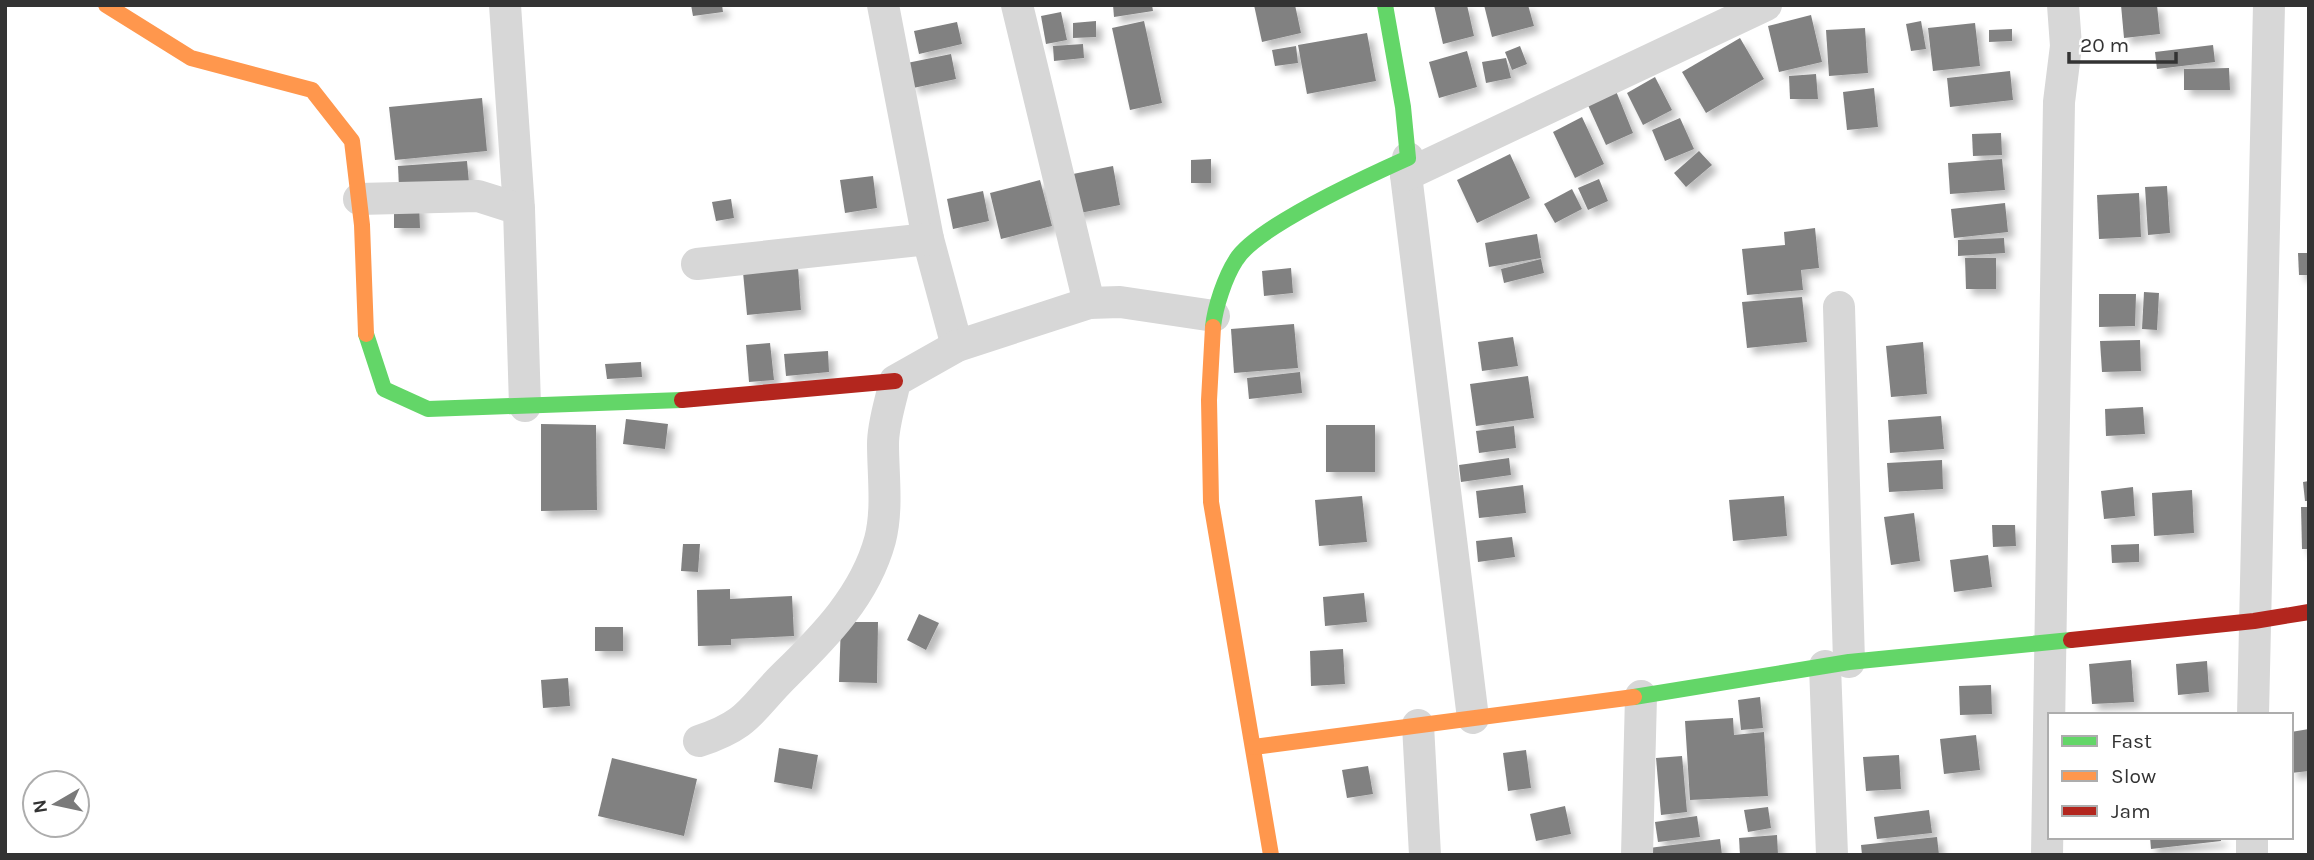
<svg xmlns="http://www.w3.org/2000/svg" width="2314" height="860" font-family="Karla,sans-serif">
<defs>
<filter id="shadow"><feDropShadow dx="6" dy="6" stdDeviation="3.5" flood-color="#0004"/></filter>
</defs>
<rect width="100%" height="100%" fill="#fff"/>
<g fill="#818181" filter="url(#shadow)">
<path d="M691 5H722L723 12 693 16Z"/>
<path d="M1113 5H1152L1153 11 1114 17Z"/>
<path d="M1254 5H1295L1301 33 1262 42Z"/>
<path d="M1434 5H1467L1474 36 1443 44Z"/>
<path d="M1484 5H1528L1534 26 1492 37Z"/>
<path d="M2121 5H2157L2160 34 2124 38Z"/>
<path d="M1061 12 1067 40 1046 44 1041 16Z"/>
<path d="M1811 15 1822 62 1779 72 1768 26Z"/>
<path d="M1096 21V37L1073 38V23Z"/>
<path d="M1144 21 1162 103 1130 110 1112 28Z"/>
<path d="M1921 21 1926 49 1911 51 1906 24Z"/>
<path d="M957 22 962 44 919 54 914 31Z"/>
<path d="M1975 23 1980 66 1933 71 1928 28Z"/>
<path d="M1865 28 1868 73 1829 76 1826 30Z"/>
<path d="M2012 29V41L1989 42V30Z"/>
<path d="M1367 33 1376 81 1307 94 1298 45Z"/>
<path d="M1740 38 1764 79 1706 113 1682 72Z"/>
<path d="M1083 44 1084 58 1054 61 1053 46Z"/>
<path d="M2213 45 2215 62 2157 69 2155 52Z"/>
<path d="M1296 46 1298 63 1275 66 1272 50Z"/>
<path d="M1520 46 1527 64 1512 70 1505 52Z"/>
<path d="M1467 51 1477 87 1439 98 1429 62Z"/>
<path d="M951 54 956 79 913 88 907 63Z"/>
<path d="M1506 58 1511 78 1486 83 1482 62Z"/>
<path d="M2229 68 2230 90H2184V69Z"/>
<path d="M2010 71 2013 100 1950 107 1947 78Z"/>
<path d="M1816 74 1818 99H1790L1789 76Z"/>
<path d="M1655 77 1672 110 1643 125 1627 93Z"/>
<path d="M1874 88 1878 127 1847 130 1843 92Z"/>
<path d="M1616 91 1633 133 1606 145 1587 103Z"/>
<path d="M482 98 487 151 395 160 389 107Z"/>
<path d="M1582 117 1604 164 1575 178 1553 132Z"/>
<path d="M1680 118 1694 149 1665 161 1652 130Z"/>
<path d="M2001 133 2002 155 1973 156 1972 134Z"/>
<path d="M1699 151 1712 165 1686 187 1674 173Z"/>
<path d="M1510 154 1530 198 1477 223 1457 180Z"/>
<path d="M1211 159V183H1191V160Z"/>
<path d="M2002 159 2005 190 1950 194 1948 163Z"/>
<path d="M467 161 469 183 399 188 398 166Z"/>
<path d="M1113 166 1120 205 1070 215 1063 176Z"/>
<path d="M873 176 877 208 845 213 840 180Z"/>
<path d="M1599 179 1608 201 1588 210 1578 188Z"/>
<path d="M1040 180 1052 226 1001 239 990 193Z"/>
<path d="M2167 186 2170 233 2148 235 2145 187Z"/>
<path d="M1572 189 1582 209 1555 223 1544 204Z"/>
<path d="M983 191 989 221 953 229 947 199Z"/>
<path d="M2139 193 2141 237 2099 239 2097 195Z"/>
<path d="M731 199 734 218 716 221 712 202Z"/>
<path d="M2005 203 2008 232 1954 238 1951 209Z"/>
<path d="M394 204H419L420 228H394Z"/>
<path d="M1815 228 1819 268 1801 270 1803 290 1747 295 1742 249 1785 245 1784 232Z"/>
<path d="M1537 234 1541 258 1489 267 1485 243Z"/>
<path d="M2004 238 2005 253 1958 256V240Z"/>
<path d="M2298 253H2309V275H2299Z"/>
<path d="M1965 258H1996V289H1966Z"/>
<path d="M1541 259 1544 273 1504 283 1501 269Z"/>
<path d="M798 267 801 310 747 315 743 272Z"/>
<path d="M1291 268 1293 293 1264 296 1262 271Z"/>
<path d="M2144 292 2159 293 2157 330 2142 329Z"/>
<path d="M2099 294H2136L2135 326 2099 327Z"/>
<path d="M1802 297 1807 342 1747 348 1742 302Z"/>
<path d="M1294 324 1298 368 1234 373 1231 329Z"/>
<path d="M1513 337 1518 366 1482 371 1478 342Z"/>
<path d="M2140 340 2141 371 2102 372 2100 341Z"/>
<path d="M1923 342 1927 394 1891 397 1886 346Z"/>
<path d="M770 343 774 380 749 382 746 345Z"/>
<path d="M828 351 829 372 786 376 784 354Z"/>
<path d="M641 362 642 377 607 379 605 364Z"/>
<path d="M1300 372 1302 393 1249 399 1247 378Z"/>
<path d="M1528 376 1534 418 1476 426 1470 384Z"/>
<path d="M2143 407 2145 434 2106 436 2105 409Z"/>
<path d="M1941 416 1944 449 1890 453 1888 420Z"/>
<path d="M626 419 668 424 665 449 623 444Z"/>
<path d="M541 424 596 425 597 510 541 511Z"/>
<rect x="1326" y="425" width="49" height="47"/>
<path d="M1514 426 1516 448 1479 453 1476 431Z"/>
<path d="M1509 458 1511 475 1461 482 1459 465Z"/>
<path d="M1942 460 1943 489 1889 492 1887 463Z"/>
<path d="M2309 481V501H2305L2303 482Z"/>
<path d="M1523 485 1526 513 1479 518 1476 491Z"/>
<path d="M2133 487 2135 516 2104 519 2101 491Z"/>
<path d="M2192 490 2194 533 2154 536 2152 493Z"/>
<path d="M1362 496 1367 542 1319 546 1315 500Z"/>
<path d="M1784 496 1787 536 1733 541 1729 500Z"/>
<path d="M2301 507H2309V549H2302Z"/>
<path d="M1914 513 1920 561 1891 565 1884 517Z"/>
<path d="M1992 525H2015L2016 546 1993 547Z"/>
<path d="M1512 537 1515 557 1478 562 1476 541Z"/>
<path d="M683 544H700L698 572 681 571Z"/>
<path d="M2139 544V562L2112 563 2111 545Z"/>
<path d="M1988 555 1992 587 1954 592 1950 560Z"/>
<path d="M730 589V599L792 596 794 636 731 639V645L698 646 697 590Z"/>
<path d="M1364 593 1367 622 1325 626 1323 597Z"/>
<path d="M919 614 939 623 926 650 907 640Z"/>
<path d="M841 622H878L877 683 839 682Z"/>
<rect x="595" y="627" width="28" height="24"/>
<path d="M1343 649 1345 684 1311 686 1310 651Z"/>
<path d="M2131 660 2134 702 2092 704 2089 664Z"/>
<path d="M2207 661 2209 692 2178 695 2176 664Z"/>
<path d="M568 678 570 706 543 708 541 680Z"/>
<path d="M1991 685 1992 714 1960 715 1959 686Z"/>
<path d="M1760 697 1763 728 1741 730 1738 700Z"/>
<path d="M1733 718 1734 735 1764 732 1768 796 1690 800 1685 721Z"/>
<path d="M2309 729V771L2291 773V732Z"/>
<path d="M1976 735 1980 770 1944 774 1940 739Z"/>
<path d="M779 748 818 755 812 789 774 782Z"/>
<path d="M1526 750 1531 788 1508 791 1503 753Z"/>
<path d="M1899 755 1901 789 1866 791 1863 757Z"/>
<path d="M1682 756 1687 812 1661 815 1656 758Z"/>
<path d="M612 758 697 779 684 836 598 816Z"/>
<path d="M1368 766 1373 794 1347 798 1342 770Z"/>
<path d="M1565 806 1571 834 1536 841 1530 814Z"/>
<path d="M1768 807 1771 828 1748 832 1744 810Z"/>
<path d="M1929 810 1932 833 1877 839 1874 817Z"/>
<path d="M1697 816 1700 837 1658 842 1655 822Z"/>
<path d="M1777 835 1778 855H1740L1739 838Z"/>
<path d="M1937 837 1939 855H1862L1861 845Z"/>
<path d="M2150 837H2221V841L2151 849Z"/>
<path d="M1720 839 1722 855H1650L1649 848Z"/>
</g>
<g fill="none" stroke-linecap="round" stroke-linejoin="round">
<g stroke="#d7d7d7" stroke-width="32">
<path d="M505 5 519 209"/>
<path d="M883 5 928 239 957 346"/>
<path d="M1017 5 1089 303"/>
<path d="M1408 158 1406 175 1473 718"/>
<path d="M1406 175 1766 5"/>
<path d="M359 199 478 196 519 209 525 406"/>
<path d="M697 264 928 239"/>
<path d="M1839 307 1849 662"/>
<path d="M1825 666 1832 855"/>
<path d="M2253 715 2269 5"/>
<path d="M1418 725 1425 855"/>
<path d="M699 741C751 724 751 708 786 674 825 636 865 595 880 540 888 509 883 475 883 444 883 423 891 401 895 381L957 346 1089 303 1120 302 1214 316"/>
<path d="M1637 855 1641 696"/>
<path d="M2047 855 2059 102 2066 46 2063 5"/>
<path d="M2252 855V837"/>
</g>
<g stroke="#63d668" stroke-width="16">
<path d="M1213 327C1215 307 1225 277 1236 260 1256 227 1370 175 1408 158L1403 107 1385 5"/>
<path d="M366 334 384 389 428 409 682 400"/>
<path d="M1634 697 1849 662 2071 640"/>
</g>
<g stroke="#ff974d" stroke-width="16">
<path d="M106 5 191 58 312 90 352 141 362 225 366 334"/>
<path d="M1213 327 1209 400 1211 502 1271 855"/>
<path d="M1254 747 1634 697"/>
</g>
<g stroke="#b3261e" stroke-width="16">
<path d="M682 400 895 381"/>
<path d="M2071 640 2254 621 2309 612"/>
</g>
</g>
<rect width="2314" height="860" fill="none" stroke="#333333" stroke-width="14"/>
<rect x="2048" y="713" width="245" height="126" fill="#ffffff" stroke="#adadad" stroke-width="2"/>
<rect x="2062" y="736" width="35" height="10" fill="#63d668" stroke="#adadad" stroke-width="2"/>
<text x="2111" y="748" font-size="21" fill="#333333">Fast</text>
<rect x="2062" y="771" width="35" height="10" fill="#ff974d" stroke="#adadad" stroke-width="2"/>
<text x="2111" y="783" font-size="21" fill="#333333">Slow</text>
<rect x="2062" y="806" width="35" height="10" fill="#b3261e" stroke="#adadad" stroke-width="2"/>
<text x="2111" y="818" font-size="21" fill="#333333">Jam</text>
<g transform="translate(56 804) rotate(261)"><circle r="33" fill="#ffffff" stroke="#adadad" stroke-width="2"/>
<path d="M0-5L12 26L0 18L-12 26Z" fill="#7a7a7a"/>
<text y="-10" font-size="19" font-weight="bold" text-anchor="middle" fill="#333333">N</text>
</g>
<path d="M2069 52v10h107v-10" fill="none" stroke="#333333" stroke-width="3.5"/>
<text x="2080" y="52" font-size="21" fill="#333333" stroke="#ffffff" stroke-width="5" paint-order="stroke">20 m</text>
</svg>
